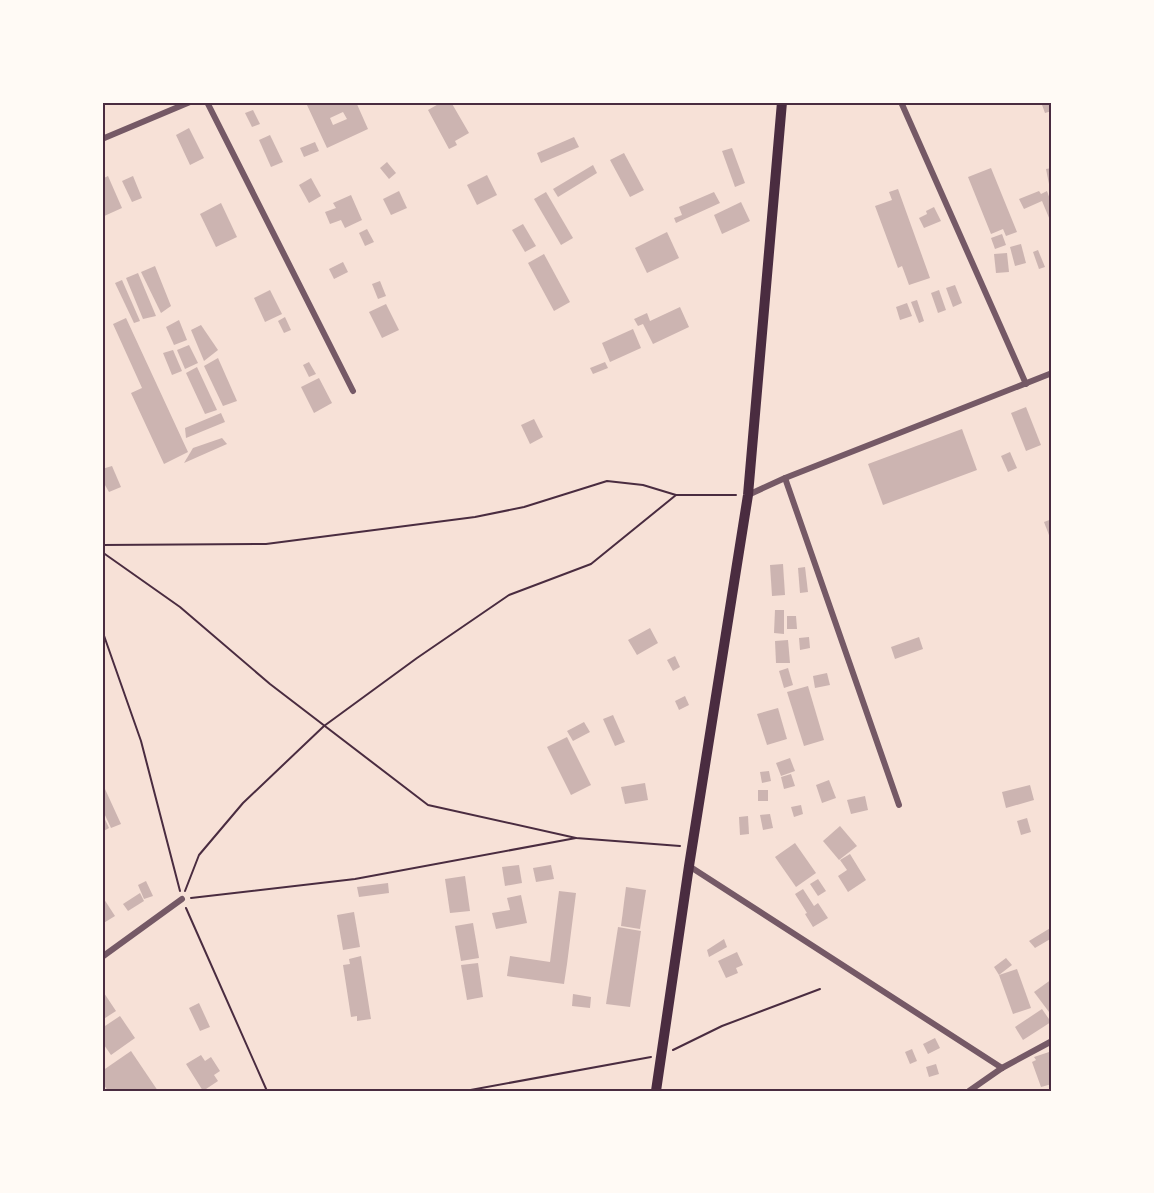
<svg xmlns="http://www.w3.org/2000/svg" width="1154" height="1193" font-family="Inter,sans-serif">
<rect width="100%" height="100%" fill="#f7e1d7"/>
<g fill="#ccb4b1" fill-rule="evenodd">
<path d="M313 102H356L368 129 327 148 307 105ZM343 112 347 119 333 125 330 118Z"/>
<path d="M442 102H451L469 133 455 141 457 145 449 149 428 110Z"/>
<path d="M1041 102H1052V111L1045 113Z"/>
<path d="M253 110 260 124 252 127 245 113Z"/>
<path d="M189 128 204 158 190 165 176 135Z"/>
<path d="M270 135 283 162 271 167 259 140Z"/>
<path d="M574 137 579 147 541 163 537 153Z"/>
<path d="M315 142 319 151 304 157 300 148Z"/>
<path d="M732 148 745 183 735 187 722 151Z"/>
<path d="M624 153 644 190 630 197 610 160Z"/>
<path d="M387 162 396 173 389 179 380 168Z"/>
<path d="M593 165 597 173 558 197 553 189Z"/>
<path d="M991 168 1017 232 1006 236 1003 229 991 234 968 177Z"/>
<path d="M1052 168V194H1051L1046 169Z"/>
<path d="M487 175 497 195 477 205 467 185Z"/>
<path d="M108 176 122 208 102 217V179Z"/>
<path d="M133 176 142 198 132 202 122 181Z"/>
<path d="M311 178 321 196 309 203 299 185Z"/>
<path d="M898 189 930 278 909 285 902 266 898 268 875 206 892 200 889 192Z"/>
<path d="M399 191 407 208 391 215 383 199Z"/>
<path d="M1039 191 1041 194 1047 191 1052 205V225L1042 201 1024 209 1019 199Z"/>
<path d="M546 192 573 238 561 245 534 199Z"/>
<path d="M714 192 720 203 676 223 674 218 682 215 679 207Z"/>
<path d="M351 195 362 220 345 228 341 220 330 224 325 212 336 208 333 203Z"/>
<path d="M741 202 750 221 722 234 714 215Z"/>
<path d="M221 203 237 237 216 247 200 214Z"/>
<path d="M934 207 941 221 924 228 919 218 927 214 926 211Z"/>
<path d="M523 224 536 246 525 252 512 230Z"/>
<path d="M367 229 374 242 365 246 359 233Z"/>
<path d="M667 232 679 258 647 273 635 248Z"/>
<path d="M1002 234 1006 245 995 249 991 238Z"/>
<path d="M1021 244 1026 263 1015 266 1010 247Z"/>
<path d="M1038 250 1045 267 1039 269 1033 252Z"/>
<path d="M1007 253 1009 272 996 273 994 254Z"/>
<path d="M544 254 570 302 554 311 528 263Z"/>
<path d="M343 262 348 272 334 279 329 269Z"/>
<path d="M155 266 171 306 161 313 141 272Z"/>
<path d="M138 273 156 316 143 319 126 278Z"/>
<path d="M122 280 140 321 134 323 115 283Z"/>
<path d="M380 281 386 296 378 299 372 284Z"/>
<path d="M955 285 962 303 953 307 946 288Z"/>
<path d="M270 290 282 314 265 322 254 298Z"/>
<path d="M939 290 946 310 938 313 931 293Z"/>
<path d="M917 300 924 321 919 323 911 302Z"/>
<path d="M907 303 912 316 900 320 896 307Z"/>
<path d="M386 304 399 330 382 338 369 312Z"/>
<path d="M680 307 689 327 653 344 643 324 638 326 634 319 647 313 650 321Z"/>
<path d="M285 317 291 330 284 333 278 321Z"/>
<path d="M126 318 188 452 164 464 131 393 142 388 113 324Z"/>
<path d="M179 320 187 340 174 345 166 327Z"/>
<path d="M201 325 218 350 204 361 191 330Z"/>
<path d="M633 329 641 348 610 362 602 343Z"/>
<path d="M189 345 198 363 185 369 177 350Z"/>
<path d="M173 350 182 371 172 375 163 353Z"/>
<path d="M218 358 237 401 223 406 204 366Z"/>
<path d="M309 362 316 374 309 377 303 365Z"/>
<path d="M605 362 608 368 593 374 590 368Z"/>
<path d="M197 367 217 410 205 414 186 373Z"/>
<path d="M319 378 332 403 314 413 301 387Z"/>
<path d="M1026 407 1041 445 1026 451 1011 413Z"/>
<path d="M221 413 225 422 186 438 185 428Z"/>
<path d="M534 419 543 437 530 444 521 425Z"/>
<path d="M962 429 977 470 883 505 868 464Z"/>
<path d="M222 438 227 444 184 463 193 448Z"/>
<path d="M1010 452 1017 468 1008 472 1001 456Z"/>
<path d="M112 466 121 487 109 492 102 480V469Z"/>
<path d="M1052 519V543L1044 522Z"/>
<path d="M783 564 785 595 772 596 770 565Z"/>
<path d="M805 567 808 592 800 593 798 568Z"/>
<path d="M775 610H784V634L774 633Z"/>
<path d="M787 616H796L797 629H787Z"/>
<path d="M650 628 658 643 637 655 628 640Z"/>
<path d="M809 637 810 648 800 650 799 638Z"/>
<path d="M919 637 923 649 895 659 891 647Z"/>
<path d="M788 640 790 663H776L775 641Z"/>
<path d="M675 656 680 667 673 671 667 660Z"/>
<path d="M788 668 793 685 784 688 779 671Z"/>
<path d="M827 673 830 685 815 688 813 676Z"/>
<path d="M808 686 824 740 804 746 787 692Z"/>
<path d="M685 696 689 705 679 710 675 701Z"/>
<path d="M778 708 787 739 767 745 757 714Z"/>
<path d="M613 715 625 742 615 746 603 719Z"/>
<path d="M584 722 590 732 573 741 567 731Z"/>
<path d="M567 737 591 785 571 795 547 747Z"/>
<path d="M790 758 795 771 781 776 776 763Z"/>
<path d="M769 771 771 781 762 783 760 772Z"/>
<path d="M791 774 795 786 784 789 781 777Z"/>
<path d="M829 780 836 798 822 803 816 785Z"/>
<path d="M645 783 648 800 625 804 621 787Z"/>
<path d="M1030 785 1034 800 1006 808 1002 792Z"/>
<path d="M105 789 121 824 111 828 104 813H102L109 828 102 832V791Z"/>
<rect x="758" y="790" width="10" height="11"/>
<path d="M865 796 868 810 851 814 847 800Z"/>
<path d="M801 805 803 814 794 817 791 807Z"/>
<path d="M770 814 773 828 763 830 760 815Z"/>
<path d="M748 816 749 834 740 835 739 817Z"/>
<path d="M1027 818 1031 832 1021 835 1017 821Z"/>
<path d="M840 826 857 846 839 860 823 841Z"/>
<path d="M795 843 816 873 796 887 775 857Z"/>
<path d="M850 854 866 880 848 892 838 876 847 870 840 860Z"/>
<path d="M519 865 522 883 505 886 502 867Z"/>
<path d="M551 865 554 879 536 882 533 868Z"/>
<path d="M465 876 470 911 450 913 445 879Z"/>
<path d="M818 879 826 891 818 896 810 884Z"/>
<path d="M146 881 153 896 144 899 138 885Z"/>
<path d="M388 883 389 893 359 897 357 887Z"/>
<path d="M626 887 646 890 640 929 621 926Z"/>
<path d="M803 889 814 906 818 903 828 918 813 927 805 914 807 913 795 894Z"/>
<path d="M559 891 576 893 567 964 554 963 567 964 564 984 507 976 510 956 550 962Z"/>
<path d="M140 893 144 901 128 911 123 904Z"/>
<path d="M521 895 527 923 496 929 492 913 510 910 507 898Z"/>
<path d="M102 896 115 916 102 924Z"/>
<path d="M354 912 360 947 343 950 337 915Z"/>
<path d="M473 923 479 958 461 961 455 926Z"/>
<path d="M618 927 641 931 630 1007 606 1004Z"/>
<path d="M1052 927V938L1035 948 1029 941Z"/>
<path d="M724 939 727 947 709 957 707 950Z"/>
<path d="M737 952 743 965 736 968 738 973 726 978 718 961Z"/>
<path d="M361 956 371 1019 357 1021V1016L351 1017 343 965 350 964 349 959Z"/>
<path d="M1006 958 1012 965 999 975 994 967Z"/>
<path d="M478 963 483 997 467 1000 461 965Z"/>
<path d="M1017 969 1031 1008 1013 1014 999 975Z"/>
<path d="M1052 979V1016L1034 992Z"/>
<path d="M102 990 116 1011 102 1020Z"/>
<path d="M573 994 591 997 590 1008 572 1006Z"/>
<path d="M199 1003 210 1027 200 1031 189 1008Z"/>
<path d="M1042 1009 1051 1022 1023 1040 1015 1027Z"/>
<path d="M120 1016 135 1038 111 1055 102 1042V1028Z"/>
<path d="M935 1038 940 1048 928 1054 923 1044Z"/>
<path d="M912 1049 917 1061 910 1064 905 1052Z"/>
<path d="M131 1051 158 1091H108L102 1082V1071Z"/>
<path d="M1052 1051V1084L1041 1087 1032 1062 1036 1060 1034 1057Z"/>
<path d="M201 1055 205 1061 211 1057 220 1071 214 1075 218 1081 203 1091 186 1064Z"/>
<path d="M936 1064 939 1074 929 1077 926 1067Z"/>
</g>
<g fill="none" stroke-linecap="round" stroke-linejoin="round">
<g stroke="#4a2c40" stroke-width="2">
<path d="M102 545 266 544 475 517 524 507 607 481 643 485 676 495H736"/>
<path d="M102 552 180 607 270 684 428 805 576 838 680 846"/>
<path d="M102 630 141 741 180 891"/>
<path d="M185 891 199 855 243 803 324 726 417 658 509 595 591 564 676 495"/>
<path d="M191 898 355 879 576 838"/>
<path d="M186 908 267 1091"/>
<path d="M673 1050 722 1026 820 989"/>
<path d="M465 1091 651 1057"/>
</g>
<g stroke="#755966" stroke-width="6">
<path d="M207 102 353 391"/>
<path d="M901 102 1026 384"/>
<path d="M102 139 190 102"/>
<path d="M785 478 899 805"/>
<path d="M748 495 785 478 1052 373"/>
<path d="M689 866 1002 1068"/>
<path d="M102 957 182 899"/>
<path d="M969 1091 1002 1068 1052 1041"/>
</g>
<path stroke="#4a2c40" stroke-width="10" d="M656 1091 689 866 748 495 782 102"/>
</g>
<rect width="1154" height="1193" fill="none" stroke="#fffaf5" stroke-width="207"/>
<rect x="104" y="104" width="946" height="986" fill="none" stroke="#4a2c40" stroke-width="2"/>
</svg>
